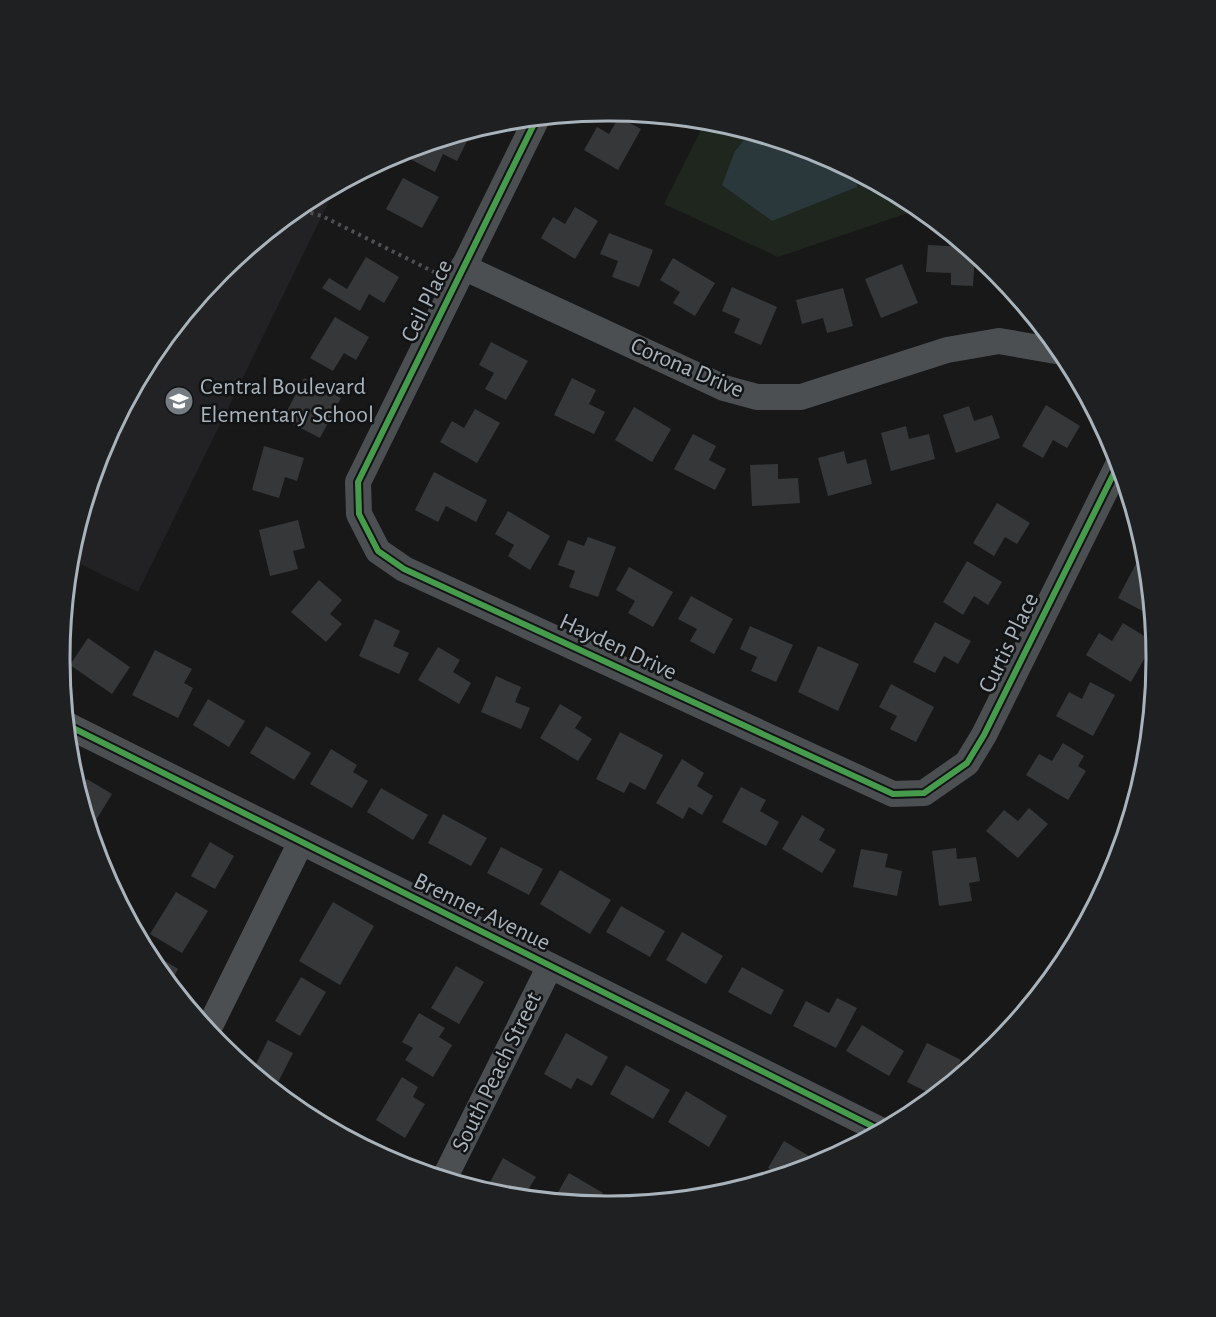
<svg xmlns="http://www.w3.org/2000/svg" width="1216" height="1317" font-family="'Alegreya Sans',sans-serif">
<rect width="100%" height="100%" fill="#181819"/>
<path fill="#222225" d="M337 185 138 592 70 559 102 448 153 354 221 271 304 203Z"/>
<path fill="#1e261e" d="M706 120 750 132 735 151 856 187V173L913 203 920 209 778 257 664 204Z"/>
<path fill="#2a383c" d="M750 132 818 152 856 173 857 187 772 221 722 185 735 151Z"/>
<g fill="#363738">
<path d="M619 117 641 129 618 170 584 150 597 127 609 134Z"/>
<path d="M462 133 469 137 457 161 443 154 435 172 410 159 416 147Z"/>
<path d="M403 178 439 197 422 228 386 209Z"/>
<path d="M575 207 598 221 575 259 541 238 553 217 565 224Z"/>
<path d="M609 233 653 250 639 287 612 277 618 261 600 254Z"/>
<path d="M928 245 967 247 975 254 973 286 951 285V273L926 272Z"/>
<path d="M366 257 399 277 384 303 369 294 360 311 322 288 329 278 347 289Z"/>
<path d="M673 258 715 283 695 316 673 303 680 292 660 280Z"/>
<path d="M902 264 918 303 881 318 865 279Z"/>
<path d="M732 287 777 307 761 345 734 333 740 319 722 311Z"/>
<path d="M843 288 853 326 827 333 823 318 802 324 796 300Z"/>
<path d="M335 317 369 337 356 360 344 353 333 371 310 358Z"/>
<path d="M491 342 528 361 506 400 485 389 494 373 479 365Z"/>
<path d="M304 378 341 398 320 438 283 419Z"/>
<path d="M572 378 596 390 589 404 605 412 594 434 554 415Z"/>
<path d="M1046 405 1080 426 1067 448 1053 440 1043 458 1022 446Z"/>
<path d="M969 406 974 421 992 415 1000 438 956 453 943 415Z"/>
<path d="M634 407 671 429 652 462 615 440Z"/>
<path d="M475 409 500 423 477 463 440 442 452 421 464 428Z"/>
<path d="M906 426 909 439 929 434 935 459 891 471 881 433Z"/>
<path d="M693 434 716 446 709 460 726 469 715 490 674 469Z"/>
<path d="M264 446 304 458 297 481 285 477 279 498 252 490Z"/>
<path d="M844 451 847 464 866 459 872 484 828 496 818 458Z"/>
<path d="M778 464V479L798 478 800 503 752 506 750 465Z"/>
<path d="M434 472 487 500 476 522 446 506 438 522 415 510Z"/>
<path d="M997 503 1030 523 1017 544 1005 537 994 556 973 543Z"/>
<path d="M508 511 550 536 530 570 508 556 514 545 495 534Z"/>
<path d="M298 520 305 548 293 551 298 569 270 576 259 530Z"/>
<path d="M588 537 616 547 598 597 569 587 575 571 558 565 568 540 584 546Z"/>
<path d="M1139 558 1146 562 1152 616 1118 598Z"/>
<path d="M967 561 1002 582 988 605 974 596 963 615 943 602Z"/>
<path d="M629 567 673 592 653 627 628 613 635 601 616 590Z"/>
<path d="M319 580 342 600 330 614 342 624 326 642 291 612Z"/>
<path d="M691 596 733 619 714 654 690 641 697 629 678 619Z"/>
<path d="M375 619 400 631 393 646 409 653 399 674 359 656Z"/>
<path d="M935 622 971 641 958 664 944 656 935 673 913 662Z"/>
<path d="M1123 623 1154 642 1131 682 1086 655 1099 633 1112 641Z"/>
<path d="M63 626 72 632 61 650Z"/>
<path d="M750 626 793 645 776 682 751 671 757 657 740 649Z"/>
<path d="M88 638 130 667 112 694 70 665Z"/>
<path d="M818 646 859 664 838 711 798 692Z"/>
<path d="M438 647 460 660 453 672 471 683 459 704 418 680Z"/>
<path d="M155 650 192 669 184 683 193 688 178 718 132 695Z"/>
<path d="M496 676 521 687 515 702 530 708 521 729 481 712Z"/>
<path d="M1090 682 1115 695 1093 736 1056 716 1069 692 1082 699Z"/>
<path d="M891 684 934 707 916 742 890 729 897 716 879 707Z"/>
<path d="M208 699 245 721 229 747 193 725Z"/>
<path d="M560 704 582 717 575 728 592 739 578 761 540 738Z"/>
<path d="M266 726 311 753 294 780 250 753Z"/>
<path d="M620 732 663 755 645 790 630 782 624 793 596 779Z"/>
<path d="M1063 743 1084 756 1078 766 1086 771 1068 800 1026 775 1039 754 1052 761Z"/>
<path d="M331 749 357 765 353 772 368 781 352 808 310 784Z"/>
<path d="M682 759 704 773 697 786 713 796 702 815 689 807 683 819 656 803Z"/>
<path d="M87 779 112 794 90 830 79 792Z"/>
<path d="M741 787 766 800 760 811 779 822 766 846 722 822Z"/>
<path d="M381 788 428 815 413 840 367 812Z"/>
<path d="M1029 808 1048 824 1018 858 986 831 1004 810 1018 821Z"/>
<path d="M443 814 487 838 471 866 428 843Z"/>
<path d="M802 815 825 829 819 840 836 850 822 873 782 849Z"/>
<path d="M210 842 234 856 215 889 191 876Z"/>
<path d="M501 847 543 869 529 895 487 873Z"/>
<path d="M956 848 957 859 976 857 980 881 969 883 972 901 939 906 932 851Z"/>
<path d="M861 849 888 854 885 867 902 871 897 896 853 887Z"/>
<path d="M560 870 611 900 590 934 540 904Z"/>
<path d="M176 892 208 911 182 953 150 934Z"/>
<path d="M333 902 374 926 340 985 299 961Z"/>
<path d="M621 906 665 931 650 957 606 932Z"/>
<path d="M682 932 723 956 706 984 666 960Z"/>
<path d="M154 954 178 969 170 984 151 960Z"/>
<path d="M456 966 484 982 459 1024 431 1008Z"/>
<path d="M742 967 784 990 771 1015 728 992Z"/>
<path d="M301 977 326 992 300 1036 275 1021Z"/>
<path d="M837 998 857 1008 836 1048 793 1026 806 1001 829 1013Z"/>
<path d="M419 1013 445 1028 439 1037 452 1045 433 1077 405 1060 413 1048 402 1042Z"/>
<path d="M862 1025 904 1051 889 1076 846 1051Z"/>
<path d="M566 1033 608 1057 592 1086 577 1078 571 1089 544 1074Z"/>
<path d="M268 1040 293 1053 274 1090 252 1072Z"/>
<path d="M927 1043 961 1060 952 1076 957 1078 935 1096 907 1082Z"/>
<path d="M626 1065 670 1090 653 1119 610 1094Z"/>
<path d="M402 1077 418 1087 413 1097 425 1104 405 1138 376 1120Z"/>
<path d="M686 1091 727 1116 709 1147 668 1122Z"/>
<path d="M371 1140 398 1156 394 1163 367 1148Z"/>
<path d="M784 1141 821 1163 781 1176 768 1168Z"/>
<path d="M503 1158 536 1177 523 1198 510 1197 489 1184Z"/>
<path d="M569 1173 603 1193 596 1205 553 1201Z"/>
</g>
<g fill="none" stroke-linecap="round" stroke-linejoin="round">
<path stroke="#4e5153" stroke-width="4" stroke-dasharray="3 4.5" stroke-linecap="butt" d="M296 209 322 216 434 272"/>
<g stroke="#4c4f52" stroke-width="26">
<path d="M537 118 358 482 359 514 378 551 404 569 893 794 924 793 967 763 984 735 1119 463"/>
<path d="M463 267 724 388 757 397H801L947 350 999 341 1062 352"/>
<path d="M67 725 882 1131"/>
<path d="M208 1030 301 842"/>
<path d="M444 1179 550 966"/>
</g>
<g stroke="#121315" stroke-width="10">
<g id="cycleway">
<path d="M537 118 358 482 359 514 378 551 404 569 893 794 924 793 967 763 984 735 1119 463"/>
<path d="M67 725 882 1131"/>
</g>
</g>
<use href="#cycleway" stroke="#469c4c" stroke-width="6"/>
</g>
<defs>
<g id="school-disc" transform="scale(1.5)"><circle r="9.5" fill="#767d82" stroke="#121315"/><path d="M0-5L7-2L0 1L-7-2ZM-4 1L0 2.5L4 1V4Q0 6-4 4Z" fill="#fff"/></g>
</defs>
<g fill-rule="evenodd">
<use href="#school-disc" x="179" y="401"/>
</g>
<g text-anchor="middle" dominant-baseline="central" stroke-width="5" stroke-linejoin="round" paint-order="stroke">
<g font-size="24" fill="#a8b3bb" stroke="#121315">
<text transform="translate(427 301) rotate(-64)">Ceil Place</text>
<text transform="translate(687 368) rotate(23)">Corona Drive</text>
<text transform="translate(1009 643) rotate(-64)">Curtis Place</text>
<text transform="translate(618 647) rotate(25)">Hayden Drive</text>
<text transform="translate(482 912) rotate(26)">Brenner Avenue</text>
<text transform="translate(497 1072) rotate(-64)">South Peach Street</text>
</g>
<g font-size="24" fill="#a8b3bb" stroke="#121315" text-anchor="start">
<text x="200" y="387">Central Boulevard<tspan x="200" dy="28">Elementary School</tspan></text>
</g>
</g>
<path d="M0 0H1216V1317H0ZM607 121H609A537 537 0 0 1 1146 658V659A537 537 0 0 1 609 1196H607A537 537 0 0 1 70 659V658A537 537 0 0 1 607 121Z" fill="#1e2022" fill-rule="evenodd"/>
<path fill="none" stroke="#a8b3bb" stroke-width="3" d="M607 121H609A537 537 0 0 1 1146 658V659A537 537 0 0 1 609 1196H607A537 537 0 0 1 70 659V658A537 537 0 0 1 607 121Z"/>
</svg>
